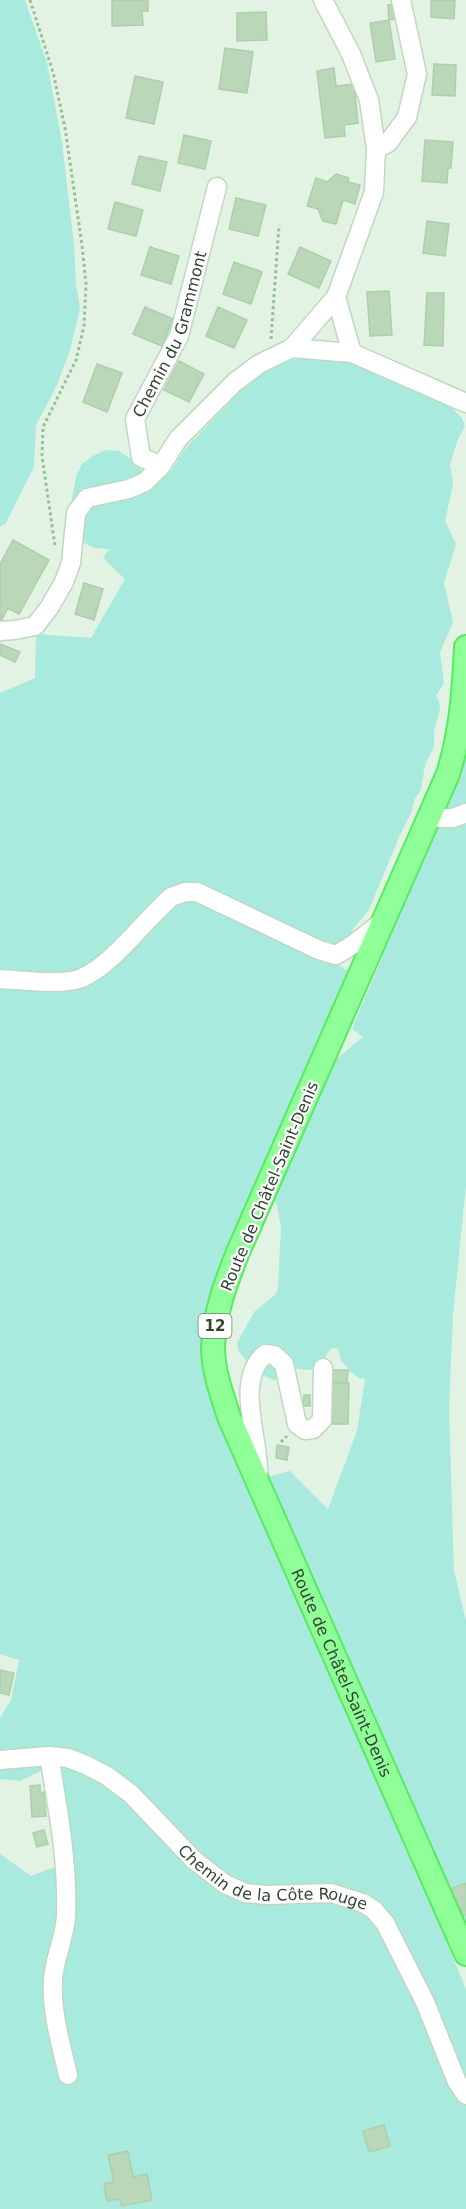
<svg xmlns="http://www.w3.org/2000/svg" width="466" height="2209" font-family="'DejaVu Sans',sans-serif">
  <rect width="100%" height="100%" fill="#e2f2e3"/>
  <path fill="#a8eadd" d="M0,0H25L47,63L62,142L74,245L76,284L80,308L70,350L57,385L36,425L34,467L6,523L0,527Z
    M317,358L351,363L380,373L452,408L462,418L465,426L458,439L450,464L453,484L445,521L456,544L444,583L453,622L440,652L444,683L436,696L439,701L440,710L434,731V747L425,765L421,790L415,798L411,813L400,835L369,910L353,929L346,947L329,958L350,973L219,1275L200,1333L217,1415L393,1813L466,1989V2209H0V1854L31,1876L68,1862L45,1769L20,1781L0,1779V1718L11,1700L19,1660L0,1654V693L35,678L36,634L91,638L125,579L103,558L109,549L95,548L82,542L70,511L76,477L82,464L93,456L105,450L119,451L136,463L145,474L142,490L169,474L185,449L252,379L278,365L296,359Z
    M466,752V1186L453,1315L449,1408L454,1571L466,1621V1935L415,1821L346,1651L266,1477L290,1471L328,1509L357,1431L365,1379L359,1378L348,1370L347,1366L341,1361L338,1348L330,1349L323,1361L310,1370L289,1368L281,1379L274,1380L254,1372L238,1350L237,1343L254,1312L276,1294L278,1288L281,1228L277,1205L270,1194L331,1067L335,1060L363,1037L352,1029L435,832L453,795Z"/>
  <path fill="#bbd7ba" stroke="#abd0aa" stroke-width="1.5" d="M112,0H148V11H142L143,25L112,26Z
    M431,0H455L454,19L431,17Z
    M396,4L398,19L389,20L388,5Z
    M266,12L267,40L237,41V13Z
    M389,20L395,59L376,62L370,23Z
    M225,48L253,52L247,93L219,89Z
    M434,64L456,65L455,96L432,95Z
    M334,68L336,86L354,84L358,123L344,125L345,136L325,138L317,71Z
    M135,76L163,82L154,124L126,118Z
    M184,135L211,141L205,169L178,163Z
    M425,140L453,142L451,168H448L447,183L422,181Z
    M139,156L167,162L160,191L132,184Z
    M336,174L349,178L348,182L360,185L355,204L343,200L336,224L323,221L318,209L307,206L316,178L327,182Z
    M236,198L266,205L258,236L229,229Z
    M115,202L143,210L136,236L108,229Z
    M427,221L449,224L445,256L423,253Z
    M150,247L179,256L171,284L141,275Z
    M300,247L331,261L319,288L288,274Z
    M234,262L262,272L251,304L223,294Z
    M389,291L392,335L370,336L367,292Z
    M427,293H444L443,346L424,345Z
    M145,307L173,319L162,346L133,334Z
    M218,307L247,320L234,348L206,336Z
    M179,361L204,374L189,402L164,390Z
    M97,364L122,373L107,412L83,402Z
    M13,540L49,560L19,614L8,608L0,623V564Z
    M84,583L103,589L94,620L75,614Z
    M0,644L20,652L15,662L0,655Z
    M332,1370H348L347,1383H332Z
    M332,1383H349L348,1424H326L327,1393H332Z
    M304,1395H310V1406H303Z
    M277,1445L289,1447L287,1460L276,1458Z
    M0,1670L14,1673L9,1695L0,1693Z
    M40,1785V1793L44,1792L46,1816L32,1817L30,1786Z
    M44,1830L48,1844L37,1847L33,1833Z
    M466,1883V1915L464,1916L451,1889Z
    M384,2125L390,2146L369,2152L363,2131Z
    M128,2151L133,2177L147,2174L152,2200L122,2206L120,2199L107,2201L104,2184L114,2182L108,2155Z"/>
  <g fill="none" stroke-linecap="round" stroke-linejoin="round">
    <defs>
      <g id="minor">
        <path d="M323,0L351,54L369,100L376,149L374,192L336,297L352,353"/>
        <path d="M376,149L388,143L407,117L417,74L401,0"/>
        <path d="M292,348L336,297"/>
        <path id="s1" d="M161,466L141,457L135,419L179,336L217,187"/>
        <path d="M0,631L15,630L35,626L49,608L64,582L71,563L76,513L87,498L129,489L145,482L161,466L178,439L235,382L259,364L292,348L352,353L466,403"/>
        <path d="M430,818H453L466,813"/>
        <path d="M0,979C21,980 63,986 82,978C114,963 144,921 171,897L185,892H197L319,950L336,955L351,946L383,921"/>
        <path d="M258,1478C261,1441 233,1382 265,1354L274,1355L284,1364L297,1424L305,1430L313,1429L322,1420L323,1368"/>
        <path d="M49,1756C58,1809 68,1862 66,1916C65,1938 54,1958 53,1980C51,2012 61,2044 68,2075"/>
        <path id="s2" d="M0,1760L49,1756L68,1758L86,1765L107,1776L131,1794L194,1860L225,1884L245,1893L267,1895L331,1893L363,1903L374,1910L385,1923L425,2002L457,2082L466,2095"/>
      </g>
      <g id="major">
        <path id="s3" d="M466,647C464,691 461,732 448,774L238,1252C226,1282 214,1314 213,1348C213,1371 222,1395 229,1417L466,1954"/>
      </g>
    </defs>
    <use href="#minor" stroke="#bfd9bf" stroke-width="21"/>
    <use href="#major" stroke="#59ea62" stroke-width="26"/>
    <path stroke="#95c195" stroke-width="3" stroke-dasharray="3 3" stroke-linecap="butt" d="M30,0L53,72L65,128L82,245L86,284L84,326L76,360L43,427L42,456L55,546
      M271,339L279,225
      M281,1442L287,1436"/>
    <use href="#minor" stroke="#fff" stroke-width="18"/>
    <use href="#major" stroke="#8fff97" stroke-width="22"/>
  </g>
  <g text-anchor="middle" stroke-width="4.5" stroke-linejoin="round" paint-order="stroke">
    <rect fill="#fff" stroke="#707c70" stroke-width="1.5" x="198.5" y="1314" width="33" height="24" rx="4.5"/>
    <g font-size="15" font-weight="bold" fill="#343">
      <text x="215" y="1331">12</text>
    </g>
    <g font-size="16" fill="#343" stroke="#fff">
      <text dy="6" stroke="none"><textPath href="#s1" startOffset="153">Chemin du Grammont</textPath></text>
      <text transform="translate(269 1186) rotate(-67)" y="6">Route de Châtel-Saint-Denis</text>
      <text dy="6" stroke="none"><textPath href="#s3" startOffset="1101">Route de Châtel-Saint-Denis</textPath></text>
      <text dy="6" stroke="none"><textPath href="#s2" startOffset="316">Chemin de la Côte Rouge</textPath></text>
    </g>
  </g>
</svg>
